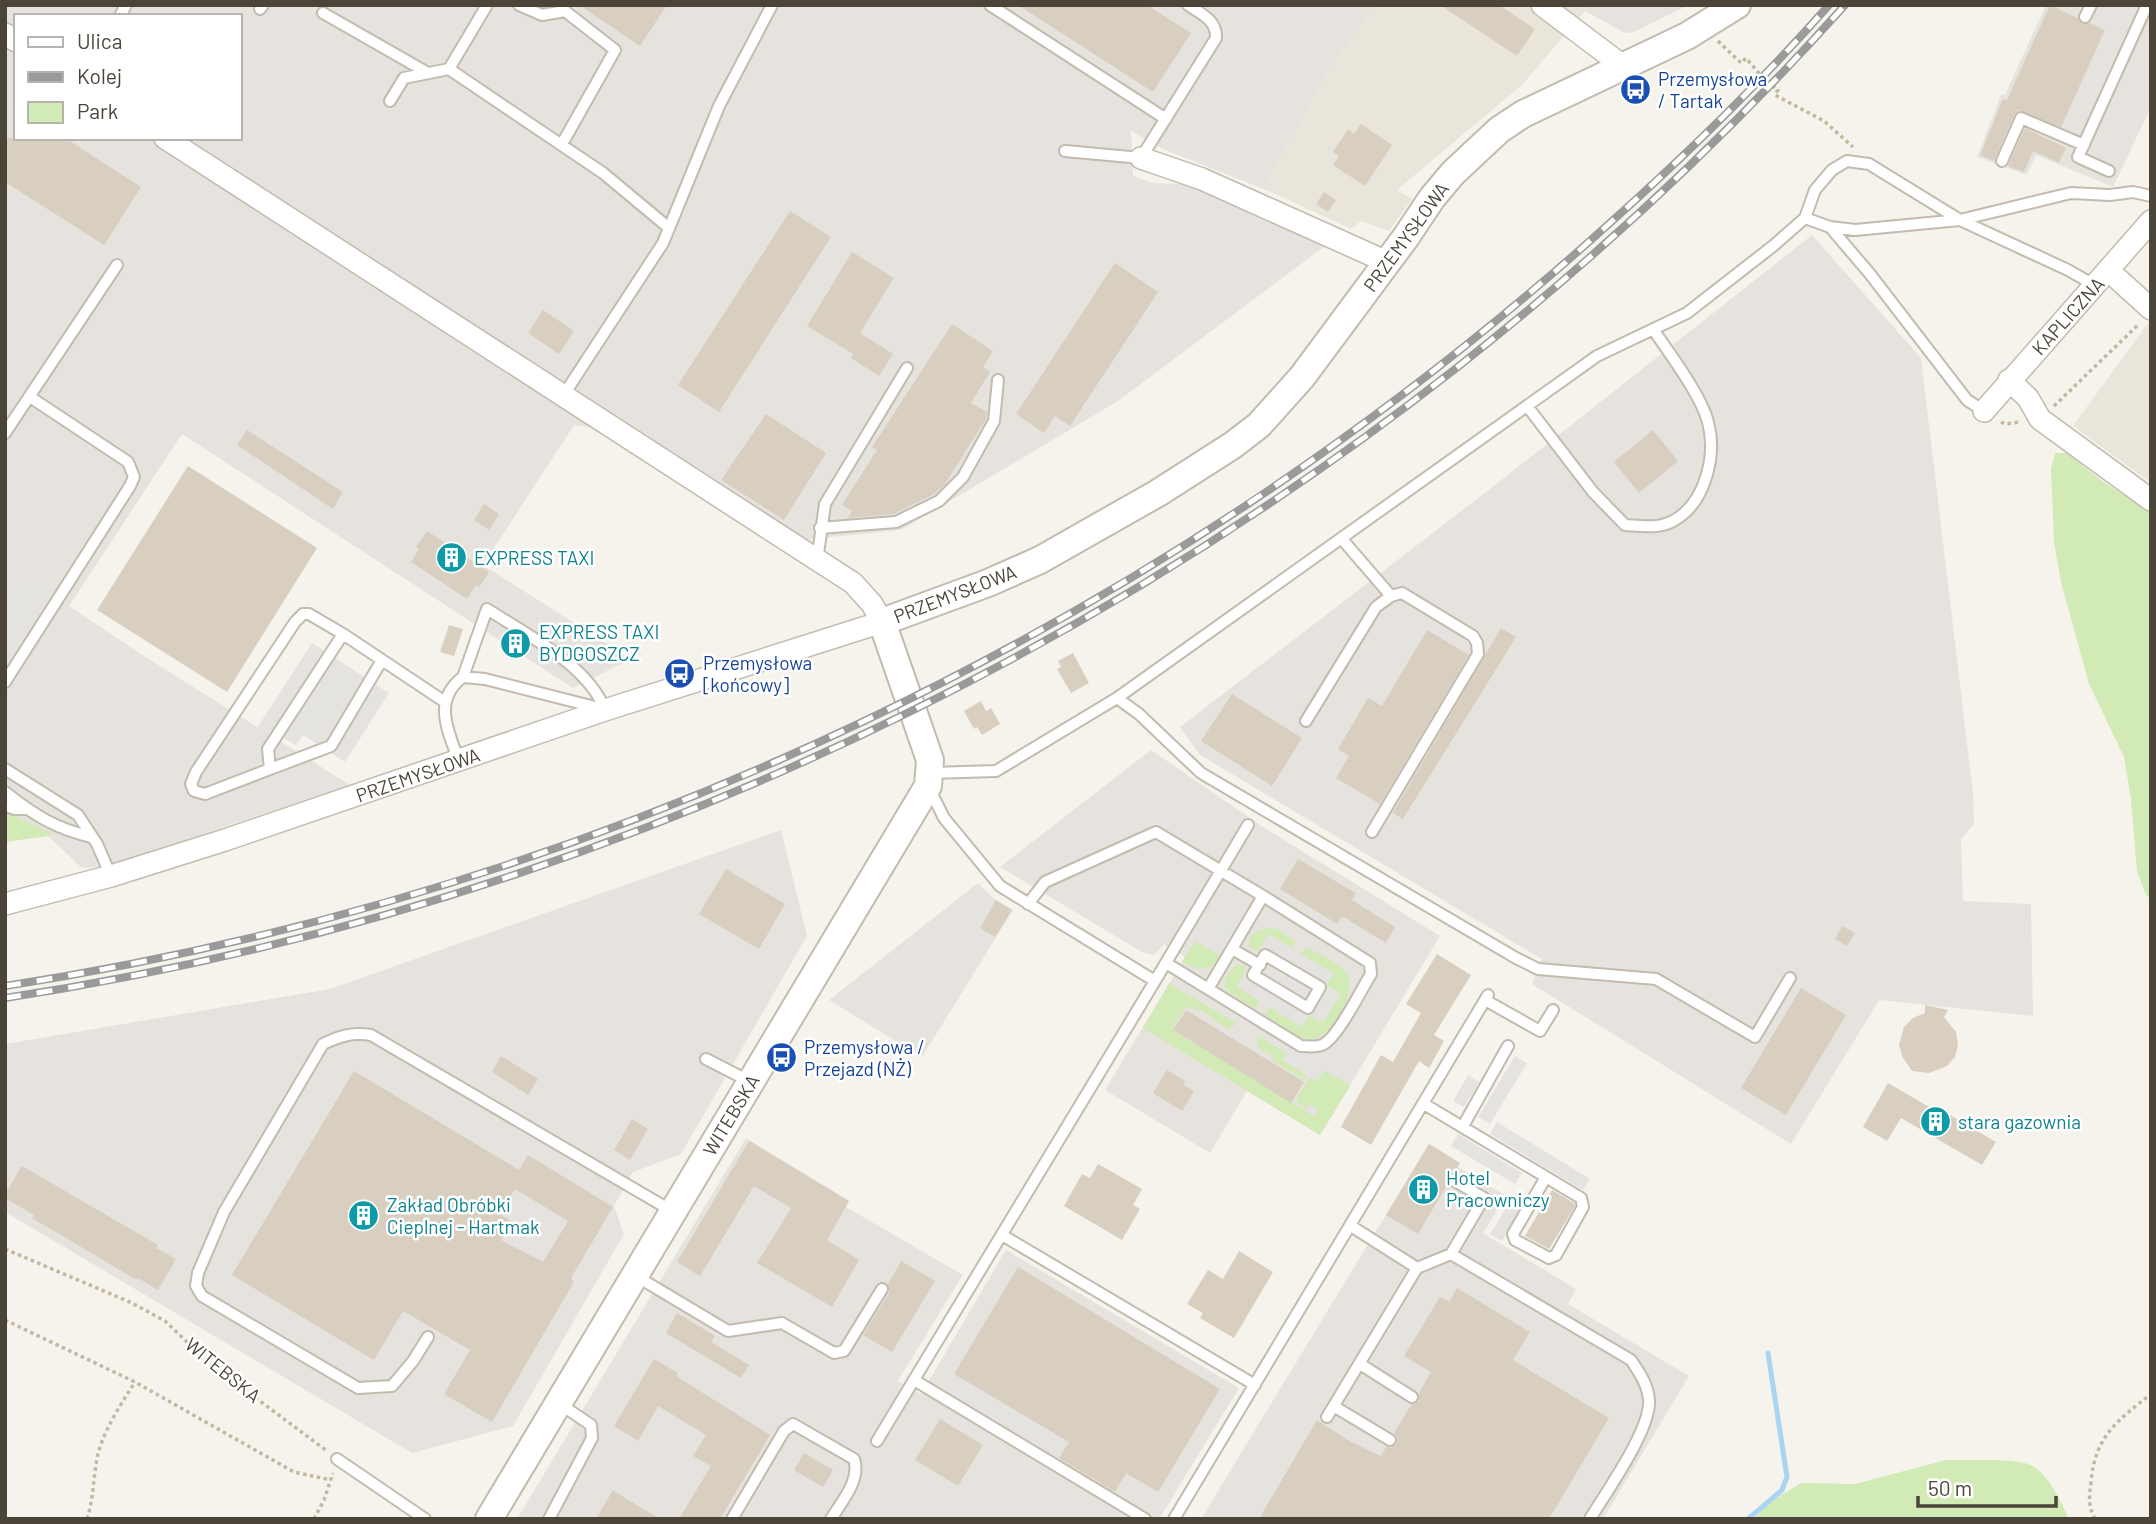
<svg xmlns="http://www.w3.org/2000/svg" width="2156" height="1524" font-family="Barlow,sans-serif">
  <rect width="100%" height="100%" fill="#f6f3ec"/>
  <path fill="#eae5da" d="M1375,5H1590L1523,84L1397,190L1412,199L1389,231L1361,221L1351,229L1271,192L1268,181L1330,69Z
    M2151,319V483L2073,426Z"/>
  <path fill="#e6e2dd" fill-rule="evenodd" d="M5,5H1375L1330,69L1268,181L1271,192L1163,149L1131,131L1133,176L1153,183L1186,184L1325,246L1118,401L901,530L802,540L639,434L574,425L483,565L631,659L573,688L182,434L69,606L144,656L350,785L106,866L82,868L48,836L5,841ZM16,16H240V138H16Z
    M1590,5H1689L1634,32L1625,33L1585,11Z
    M2046,5H2151V107L2113,187L2036,155L2027,174H2024L1977,157L2001,95H2005Z
    M1812,235L1921,358L1973,794L1974,824L1961,839L1963,901L2031,904L2033,1016L1879,1000L1791,1144L1532,984L1542,959L1200,755L1180,727L1490,489Z
    M1151,750L1263,827L1440,936L1320,1135L1247,1091L1210,1153L1105,1090L1185,957L1164,944L1154,955L1142,952L1000,867Z
    M781,830L807,936L681,1154L633,1172L614,1206L624,1234L513,1426L412,1453L5,1212V1044L330,989Z
    M978,883L994,899L1013,910L922,1057L829,1000Z
    M746,1138L849,1201L846,1207L963,1275L884,1403L898,1381L921,1394L1006,1250L1239,1388L1159,1519H517Z
    M1429,1144L1460,1163L1458,1167L1506,1196L1483,1233L1576,1289L1568,1304L1689,1376L1603,1519H1201Z"/>
  <path fill="#d2eab5" d="M2055,453H2067L2102,481L2151,513V899L2146,895L2137,871L2131,799L2124,757L2089,684L2061,582L2054,542L2051,469Z
    M5,812L52,833L48,836L5,842Z
    M1268,928L1276,929L1296,941L1292,948L1269,935L1258,951L1253,950L1249,945C1249,934 1258,930 1268,928Z
    M1195,941L1219,955C1213,974 1196,970 1182,962Z
    M1306,947C1318,954 1338,962 1347,973C1359,989 1331,1037 1313,1039C1298,1041 1278,1022 1265,1015L1269,1007L1302,1027L1309,1014L1340,993L1326,985L1333,973L1301,954Z
    M1237,964L1244,966L1246,969L1237,987L1259,1001L1255,1009L1225,989C1222,980 1230,969 1237,964Z
    M1169,984L1237,1023L1228,1030L1203,1011L1186,1007L1172,1030L1314,1116L1318,1109L1310,1104L1307,1109L1295,1101L1310,1077L1317,1081L1324,1070L1350,1086L1320,1135L1143,1028Z
    M1257,1035L1286,1053L1282,1060L1307,1075L1304,1080L1273,1061L1272,1055C1260,1050 1256,1049 1257,1035Z
    M1946,1460C1966,1460 2009,1458 2028,1464C2047,1470 2061,1502 2069,1519H1755L1764,1506L1801,1483L1855,1484Z"/>
  <path fill="#e5e3e0" d="M180,5H216L232,16H174Z
    M29,569L57,587L5,668V606Z
    M312,643L389,693L345,762L303,735L296,745L284,738L264,768L241,753Z
    M1230,897L1248,908L1220,955L1202,944Z
    M1268,934L1333,974L1326,985L1341,994L1323,1023L1309,1015L1302,1027L1237,987Z
    M1289,1049L1324,1070L1317,1081L1282,1060Z
    M1515,1056L1527,1063L1490,1124L1478,1117Z
    M1468,1075L1479,1082L1464,1107L1453,1101Z
    M1497,1122L1590,1179L1583,1190L1490,1134Z
    M1458,1134L1522,1173L1515,1184L1451,1146Z
    M1515,1193L1527,1200L1502,1241L1490,1234Z
    M1473,1240L1520,1268L1513,1280L1466,1252Z
    M1335,1304L1346,1310L1262,1451L1252,1445Z
    M954,1374L1045,1427L1031,1450L940,1397Z
    M1115,1501L1145,1519H1105Z"/>
  <g fill="none" stroke-linecap="round" stroke-linejoin="round">
    <path stroke="#a9d4f2" stroke-width="5" d="M1748,1519L1782,1490L1787,1477L1768,1353"/>
  </g>
  <path fill="#d8cfc1" fill-rule="evenodd" d="M579,5H667L640,46Z
    M1018,5H1147L1191,33L1153,92Z
    M1440,5H1499L1535,29L1517,56Z
    M2050,5L2077,18L2082,24L2090,23L2105,30L2061,127L2019,110L2014,115L1994,161L1980,155L2003,99L2007,100Z
    M1361,124L1392,145L1365,186L1333,165L1339,156L1333,152L1348,129L1354,134Z
    M2025,128L2066,148L2059,163L2033,151L2024,172L2008,166Z
    M5,138H65L141,187L104,245L5,182Z
    M1324,192L1336,200L1328,212L1316,204Z
    M790,211L831,237L719,412L678,385Z
    M852,252L894,278L860,333L893,354L879,376L851,358L853,354L807,326Z
    M1115,263L1158,292L1070,426L1055,416L1044,433L1016,414Z
    M543,310L574,331L559,354L528,333Z
    M952,324L993,351L983,367L990,372L971,403L987,412L986,419L945,484L934,494L894,514L848,518L852,511L842,505L877,450L872,447Z
    M766,414L826,453L784,520L721,480Z
    M247,430L343,492L333,509L237,445Z
    M1653,430L1678,461L1639,493L1614,462Z
    M188,466L317,548L227,692L97,610Z
    M484,504L499,514L489,530L474,520Z
    M427,531L489,572L479,587L476,585L467,599L411,562L419,549L416,547Z
    M449,625L463,629L454,656L440,652Z
    M1501,628L1516,637L1403,819L1393,813Z
    M1427,630L1469,655L1380,804L1336,778L1349,756L1338,749L1368,698L1382,706Z
    M1073,653L1089,683L1071,693L1057,669L1061,667L1058,661Z
    M1232,694L1302,738L1272,786L1201,741Z
    M981,701L986,711L991,708L1000,724L982,735L977,727L974,729L964,711Z
    M1298,859L1356,893L1352,900L1395,927L1386,943L1342,916L1337,924L1280,889Z
    M726,869L785,904L759,949L699,914Z
    M996,900L1012,910L995,937L980,928Z
    M1842,926L1855,933L1847,946L1835,939Z
    M1437,954L1471,975L1434,1035L1444,1041L1429,1068L1419,1061L1371,1145L1341,1127L1381,1055L1393,1062L1421,1013L1406,1004Z
    M1801,988L1846,1015L1786,1115L1741,1088Z
    M1925,1005L1948,1010L1944,1017L1956,1032L1958,1045L1955,1057L1947,1066L1929,1073L1912,1071L1903,1058L1899,1045L1904,1027L1913,1018L1925,1013Z
    M1186,1010L1304,1082L1291,1103L1173,1030Z
    M501,1056L538,1079L528,1095L492,1072Z
    M1167,1070L1185,1081L1184,1085L1194,1091L1182,1111L1153,1093Z
    M354,1071L519,1170L528,1155L613,1207L571,1278L574,1282L492,1422L444,1394L470,1350L403,1311L374,1360L232,1275ZM515,1189L568,1221L543,1262L501,1240L512,1222L500,1214Z
    M1888,1083L1943,1115L1938,1108L1996,1142L1982,1165L1901,1118L1887,1141L1863,1127Z
    M632,1119L648,1129L630,1160L614,1150Z
    M749,1141L849,1201L827,1240L859,1260L832,1307L757,1263L791,1208L754,1186L700,1276L677,1262Z
    M1429,1144L1460,1163L1454,1172L1447,1176V1185L1418,1234L1386,1215Z
    M1098,1164L1142,1189L1133,1205L1140,1209L1122,1240L1064,1206L1082,1174L1090,1178Z
    M22,1166L158,1245L156,1248L176,1259L158,1290L138,1278L137,1280L32,1218L34,1215L5,1198V1194Z
    M1552,1190L1574,1203L1575,1206L1549,1249L1525,1236Z
    M1239,1251L1273,1272L1234,1338L1200,1318L1203,1313L1187,1304L1208,1270L1223,1279Z
    M901,1261L935,1281L892,1352L863,1335L889,1293L888,1284Z
    M1018,1267L1220,1389L1158,1492L1126,1473L1115,1492L1059,1458L1069,1442L954,1374Z
    M1457,1288L1530,1332L1513,1360L1609,1418L1549,1519H1259L1317,1420L1351,1442L1381,1456L1386,1447L1391,1448L1396,1445L1398,1439L1394,1433L1411,1405L1419,1401V1393L1431,1372L1404,1356L1440,1297L1449,1302Z
    M677,1313L715,1336L711,1342L749,1365L741,1378L666,1333Z
    M654,1359L678,1373L676,1376L770,1435L720,1519H679L711,1466L693,1456L706,1435L658,1406L638,1441L614,1426Z
    M940,1419L983,1445L958,1486L915,1460Z
    M804,1453L833,1470L823,1487L794,1470Z
    M613,1490L622,1496L660,1519H596Z"/>
  <g fill="none" stroke-linecap="round" stroke-linejoin="round">
    <defs>
      <path id="service" d="M487,5L449,69L603,173L669,228
        M519,5L542,15L565,11L615,50L562,144
        M990,5L1166,119
        M260,9L263,5
        M323,13L428,73
        M120,16L126,5
        M2085,17L2091,5
        M390,101L404,78L449,69
        M1065,151L1141,158L1216,38C1217,20 1201,14 1188,5
        M2002,161L2021,118L2084,145
        M2109,171L2078,157L2147,5
        M1805,218L1830,227L1870,274L1967,400L1984,411
        M1830,227L1855,230L1960,220L2068,270L2096,286
        M563,396L663,243L719,106L772,5
        M1527,406L1593,492L1625,525C1641,526 1658,529 1673,521C1705,504 1717,456 1708,422C1701,395 1669,353 1653,329
        M5,433L117,265
        M820,528L896,522L939,501L963,477L994,421L998,380
        M1341,538L1391,596
        M817,561L825,504L907,368
        M382,660L331,746L270,769L268,749L343,634L445,702
        M463,677L485,679L599,708
        M5,682L130,486L134,477L128,462L30,397
        M1117,698L1139,714L1201,773L1516,958L1538,969L1656,979L1755,1037L1790,978
        M1306,721L1376,607L1391,596L1402,593L1473,636L1477,643L1478,654L1372,832
        M459,761C448,731 432,700 463,677L487,609C527,635 588,665 605,710
        M5,769L78,815L97,844L111,876
        M270,769L205,794L194,791L191,784L196,772L295,622L303,614H309L343,634
        M930,773L996,771L1117,698L1597,356L1687,313L1773,246L1805,218L1815,190L1832,170L1847,161L1869,164L1960,220L2071,193L2110,195L2133,192L2151,196
        M5,792C34,815 56,829 92,837
        M5,805L14,809H26
        M1028,904L1045,882L1156,832L1263,896
        M1232,949L1260,965
        M1265,955L1320,987L1308,1008L1253,975Z
        M1166,963L1301,1046C1309,1046 1317,1048 1324,1044C1339,1035 1361,990 1371,974L1370,963L1263,896L1208,989
        M1155,981L1248,825
        M1485,1000L1540,1031L1553,1010
        M706,1059L751,1082
        M1424,1104L1581,1198L1583,1207L1556,1255L1549,1258L1515,1240L1513,1234L1546,1177
        M1463,1126L1508,1046
        M1351,1226L1417,1268L1451,1254L1631,1360C1639,1372 1648,1385 1649,1400C1651,1430 1606,1492 1590,1519
        M1002,1235L1255,1385
        M1451,1254L1484,1198L1453,1180
        M636,1276L728,1331L782,1323L834,1353L844,1351L882,1289
        M428,1337L413,1361L392,1386L358,1388L202,1296L196,1286L198,1273L224,1212L323,1044C340,1036 352,1032 371,1035L672,1211
        M1360,1364L1412,1397
        M914,1380L1145,1519
        M1335,1407L1390,1440
        M1327,1417L1417,1268
        M877,1441L1155,981L1000,886L944,818L929,788
        M337,1459L425,1519
        M549,1519L592,1438L591,1425L560,1404
        M732,1519L784,1431L793,1424L854,1459C861,1480 842,1501 831,1519
        M1174,1519L1488,995"/>
      <path id="minor" d="M1542,5L1623,66
        M5,34L16,41
        M1141,158L1202,179L1387,262
        M2109,271L2151,309
        M2009,380L2028,398L2040,419L2151,500
        M1984,411L2151,221
        M5,904L111,876L225,840L605,710L882,622L872,604L853,583L165,138"/>
      <path id="tertiary" d="M489,1519L928,786L930,760L882,622L988,583L1040,560L1158,493L1233,445L1259,425L1302,377L1406,237L1432,198L1453,173L1499,130L1523,114L1687,36L1737,5"/>
    </defs>
    <use href="#service" stroke="#c2bbae" stroke-width="14"/>
    <use href="#minor" stroke="#c2bbae" stroke-width="24"/>
    <use href="#tertiary" stroke="#c2bbae" stroke-width="30"/>
    <path stroke="#c4b79f" stroke-width="3.5" stroke-dasharray="3.5 3.5" stroke-linecap="butt" d="M1718,41L1741,63L1746,58L1762,77L1778,90L1775,95L1824,121L1853,147
      M2054,406L2139,324
      M2001,422L2005,424L2020,422
      M5,1249L132,1303L165,1321L209,1363L327,1451
      M5,1320L135,1382L294,1472L331,1480
      M87,1519C94,1498 93,1476 98,1454C105,1428 121,1404 135,1382
      M314,1519L324,1500L333,1473
      M2095,1519C2088,1506 2089,1497 2091,1482C2095,1436 2117,1421 2151,1394"/>
    <use href="#service" stroke="#fff" stroke-width="10"/>
    <use href="#minor" stroke="#fff" stroke-width="21"/>
    <use href="#tertiary" stroke="#fff" stroke-width="26"/>
    <defs>
      <path id="rail" d="M5,986C601,894 1163,627 1611,222C1687,154 1761,82 1829,5
        M5,998C708,891 1370,534 1845,5"/>
    </defs>
    <use href="#rail" stroke="#9a9a9a" stroke-width="8"/>
    <use href="#rail" stroke="#fff" stroke-width="5" stroke-dasharray="16" stroke-linecap="butt"/>
  </g>
  <defs>
    <symbol id="bus-disc" viewBox="-11 -11 22 22"><circle r="9.5" fill="#1a4fb4" stroke="#fff"/><path d="M-5-6H5V4H4V6H2V4H-2V6H-4V4H-5ZM-3.5-4V0h7V-4ZM-3.5 1.2v1.5H-2V1.2ZM2 1.2v1.5H3.5V1.2Z" fill="#fff"/></symbol>
    <symbol id="building-disc" viewBox="-11 -11 22 22"><circle r="9.5" fill="#0f9aa8" stroke="#fff"/><path d="M-4-6H4V6H1V3H-1V6H-4ZM-2.5-4.3h1.7v1.8h-1.7ZM.8-4.3h1.7v1.8H.8ZM-2.5-1h1.7V.8h-1.7ZM.8-1h1.7V.8H.8Z" fill="#fff"/></symbol>
  </defs>
  <g fill-rule="evenodd">
    <use href="#bus-disc" x="1618" y="72" width="35" height="35"/>
    <use href="#building-disc" x="434" y="540" width="35" height="35"/>
    <use href="#building-disc" x="498" y="626" width="35" height="35"/>
    <use href="#bus-disc" x="662" y="656" width="35" height="35"/>
    <use href="#bus-disc" x="764" y="1040" width="35" height="35"/>
    <use href="#building-disc" x="1918" y="1104" width="35" height="35"/>
    <use href="#building-disc" x="1406" y="1172" width="35" height="35"/>
    <use href="#building-disc" x="346" y="1198" width="35" height="35"/>
  </g>
  <g text-anchor="middle" stroke-width="5" stroke-linejoin="round" paint-order="stroke">
    <g font-size="19" fill="#164399" stroke="#fff" text-anchor="start">
      <text x="1658" y="86">Przemysłowa<tspan x="1658" dy="22">/ Tartak</tspan></text>
      <text x="703" y="670">Przemysłowa<tspan x="703" dy="22">[końcowy]</tspan></text>
      <text x="804" y="1054">Przemysłowa /<tspan x="804" dy="22">Przejazd (NŻ)</tspan></text>
    </g>
    <g font-size="19" fill="#4b4439" stroke="#fff">
      <text transform="translate(1406 237) rotate(-54)" y="7">PRZEMYSŁOWA</text>
      <text transform="translate(2068 316) rotate(-48)" y="7">KAPLICZNA</text>
      <text transform="translate(955 594) rotate(-21)" y="7">PRZEMYSŁOWA</text>
      <text transform="translate(418 775) rotate(-19)" y="7">PRZEMYSŁOWA</text>
      <text transform="translate(731 1115) rotate(-59)" y="7">WITEBSKA</text>
      <text transform="translate(223 1370) rotate(39)" y="7">WITEBSKA</text>
    </g>
    <g font-size="19" fill="#0d838f" stroke="#fff" text-anchor="start">
      <text x="474" y="565">EXPRESS TAXI</text>
      <text x="539" y="639">EXPRESS TAXI<tspan x="539" dy="22">BYDGOSZCZ</tspan></text>
      <text x="1958" y="1129">stara gazownia</text>
      <text x="1446" y="1185">Hotel<tspan x="1446" dy="22">Pracowniczy</tspan></text>
      <text x="387" y="1212">Zakład Obróbki<tspan x="387" dy="22">Cieplnej - Hartmak</tspan></text>
    </g>
  </g>
  <rect width="2156" height="1524" fill="none" stroke="#4b4439" stroke-width="14"/>
  <rect x="14" y="14" width="228" height="126" fill="#ffffff" stroke="#b7b4b0" stroke-width="2"/>
  <rect x="28" y="37" width="35" height="10" fill="#ffffff" stroke="#b7b4b0" stroke-width="2"/>
  <text x="77" y="49" font-size="21" fill="#4b4439">Ulica</text>
  <rect x="28" y="72" width="35" height="10" fill="#9a9a9a" stroke="#b7b4b0" stroke-width="2"/>
  <text x="77" y="84" font-size="21" fill="#4b4439">Kolej</text>
  <rect x="28" y="102" width="35" height="21" fill="#d2eab5" stroke="#b7b4b0" stroke-width="2"/>
  <text x="77" y="119" font-size="21" fill="#4b4439">Park</text>
  <path d="M1918 1496v10h138v-10" fill="none" stroke="#4b4439" stroke-width="3.5"/>
  <text x="1928" y="1496" font-size="21" fill="#4b4439" stroke="#ffffff" stroke-width="5" paint-order="stroke">50 m</text>
</svg>
